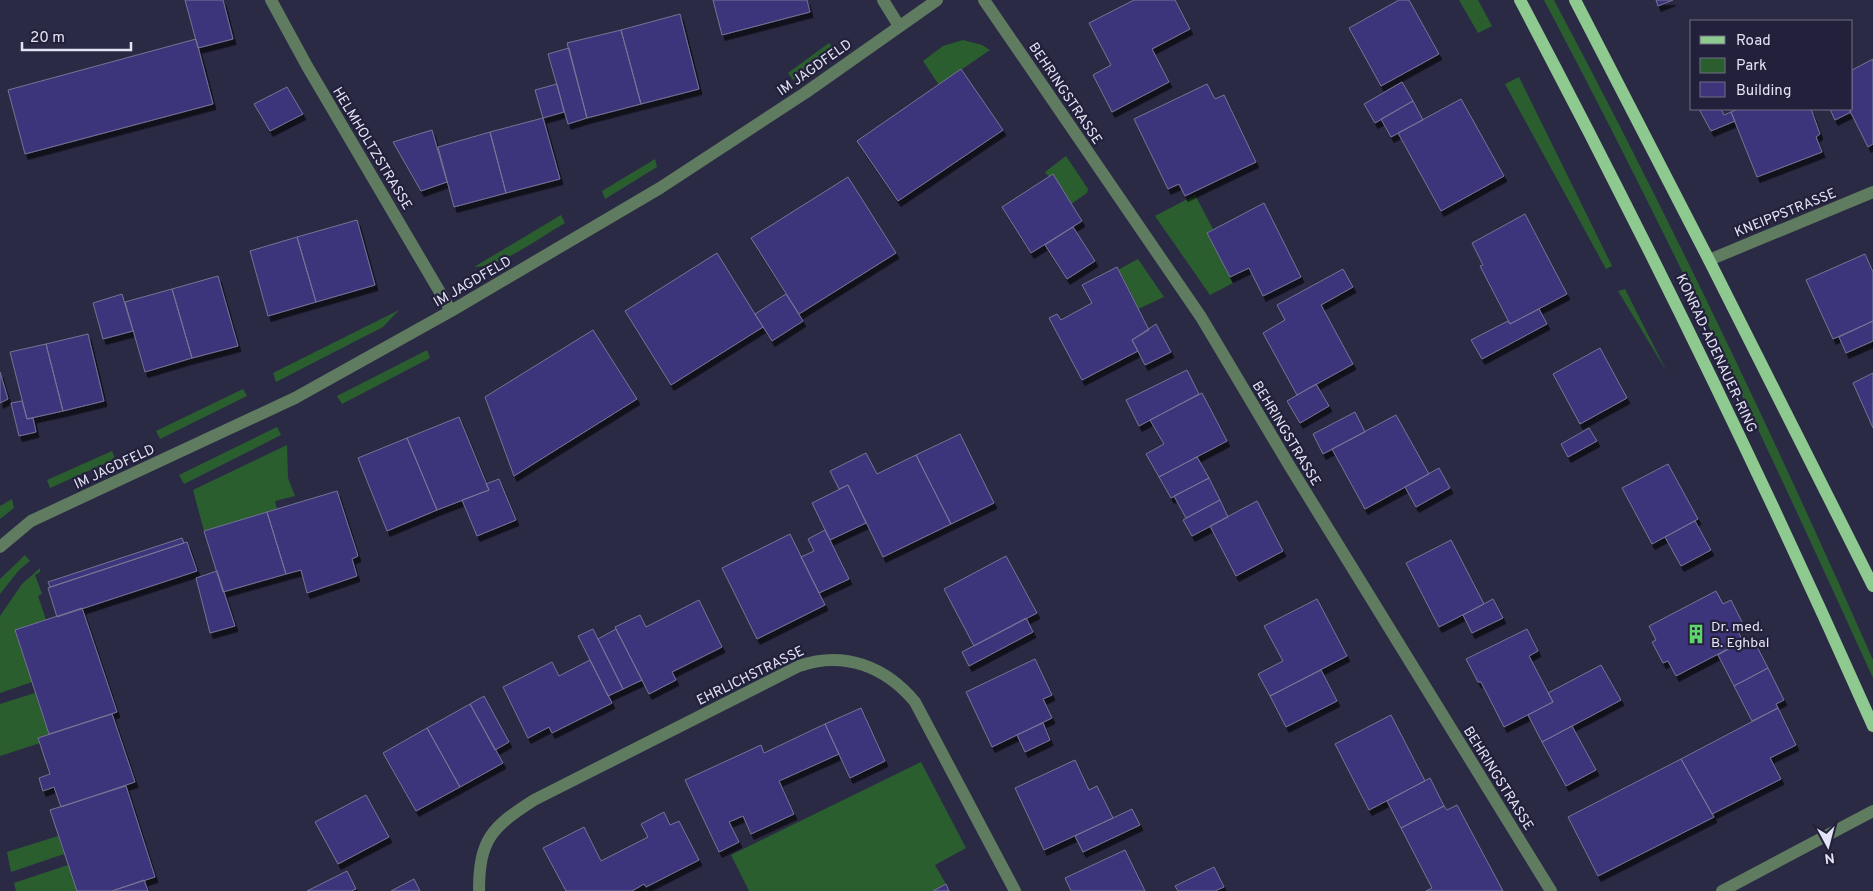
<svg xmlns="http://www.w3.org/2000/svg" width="1873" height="891" font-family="Overpass,sans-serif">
  <defs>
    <filter id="shadow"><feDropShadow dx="3" dy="5.5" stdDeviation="0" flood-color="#0009"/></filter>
  </defs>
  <rect width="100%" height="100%" fill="#2b2a45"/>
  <path fill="#2a5e2f" d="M1459,0H1478L1492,26L1478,33Z
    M1544,0H1554C1669,216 1774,436 1873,660V678C1769,449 1662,222 1544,0Z
    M963,40L982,45L990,50L939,85L923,61L943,46Z
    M829,43L834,50L793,80L788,73Z
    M1519,77L1612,266L1606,269L1505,84Z
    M1066,156L1088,189L1087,193L1071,204L1053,175L1049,177L1045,172Z
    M655,159L657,167L605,199L602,191Z
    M1195,195L1213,229L1207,233L1233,283L1210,295L1155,216Z
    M561,215L565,223C540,237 502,267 474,267Z
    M1138,259L1164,297L1138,309L1118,270Z
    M1625,289L1667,372L1618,291Z
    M399,310L383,327L276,382L273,373Z
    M427,350L430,358L342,404L337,396Z
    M243,389L247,396L160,439L156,431Z
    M277,427L281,435L184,484L179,475Z
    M287,445L288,478L295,496L275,501L277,509L204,531L193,490Z
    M112,451L115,459L50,488L47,480Z
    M12,499L14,508L0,519V506Z
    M25,555L30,561L19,570L0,594V579Z
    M40,568V572L35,575L42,594L38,596L46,620L15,631L32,682L0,693V616L22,584Z
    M35,693L49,734L38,738L40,743L0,756V704Z
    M921,762L966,848L935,865L946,884L933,891H749L731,855Z
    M58,836L64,854L11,872L7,852Z
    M68,865L77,891H16L14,883Z"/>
  <path fill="#3e347c" stroke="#757494" filter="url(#shadow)" d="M185,0H223L233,39L198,48Z
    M713,0H807L810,12L722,35Z
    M1134,0H1175L1190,29L1152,49L1169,82L1112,112L1093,75L1111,65L1089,23Z
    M1399,0H1409L1439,54L1381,86L1349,28Z
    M1656,0H1673L1658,6Z
    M680,14L699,89L641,104L621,30Z
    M621,30L641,104L587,118L567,43Z
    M196,39L213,104L25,154L8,90Z
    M569,48L587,118L568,124L548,54Z
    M1873,59V144L1868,147L1849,109H1852V70Z
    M961,69L1003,130L898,201L857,141Z
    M1402,82L1413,101L1375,123L1364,104Z
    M557,84L564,112L543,118L535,90Z
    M1207,84L1215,99L1224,95L1256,162L1185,196L1179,184L1168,189L1134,119Z
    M287,87L303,114L270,131L254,104Z
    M1461,99L1504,176L1441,211L1398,133Z
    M1413,101L1423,120L1391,137L1381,119Z
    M1699,109H1721L1724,115L1731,112L1735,121L1711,131Z
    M1738,109H1811L1820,134L1816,137L1822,152L1757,177L1731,112Z
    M1830,109H1849L1851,112L1835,120Z
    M543,118L560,179L506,193L490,132Z
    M432,130L447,182L421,191L393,142Z
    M490,132L506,193L454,207L438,147Z
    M1053,174L1082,221L1031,253L1002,207Z
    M848,177L896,253L799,314L751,238Z
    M1264,203L1301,277L1263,296L1249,268L1230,277L1207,233Z
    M1525,214L1567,294L1510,324L1480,266L1483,265L1472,243Z
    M357,220L375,285L316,302L297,237Z
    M1073,227L1095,261L1067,279L1045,245Z
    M297,237L316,302L268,316L250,251Z
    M717,253L763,327L671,385L625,311Z
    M1865,254L1873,272V321L1833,339L1806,280Z
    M1117,267L1149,330L1132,340L1138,351L1082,380L1049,318L1057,314L1061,320L1092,303L1082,285Z
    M1343,269L1353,287L1321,305L1353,364L1297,395L1263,333L1285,320L1277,305Z
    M218,276L238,346L192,358L172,289Z
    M172,289L192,358L145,372L125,302Z
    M122,294L133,331L103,339L93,303Z
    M786,294L803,321L772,341L755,314Z
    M1539,309L1547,324L1482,359L1471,340L1508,321L1510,324Z
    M1873,321V341L1846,353L1839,337Z
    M1156,324L1171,352L1145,365L1132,340Z
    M593,330L637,399L514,476L485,397Z
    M88,334L104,401L63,411L46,344Z
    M46,344L63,411L27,419L10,352Z
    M1600,348L1627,398L1580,424L1553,374Z
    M1187,370L1199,394L1139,426L1126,400Z
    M0,372L8,399L0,403Z
    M1873,373V428L1853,383Z
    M1316,384L1329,406L1300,423L1287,401Z
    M1202,393L1227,441L1159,477L1146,454L1164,444L1150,420Z
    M22,401L27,419L33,418L36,432L19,436L11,403Z
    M1355,412L1365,432L1323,454L1313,434Z
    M1396,415L1429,474L1365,509L1332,449Z
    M459,417L489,490L437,510L407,438Z
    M1589,428L1597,441L1568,457L1561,444Z
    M960,434L994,503L951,524L916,455Z
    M407,438L437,510L387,531L358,458Z
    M866,453L877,474L916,455L951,524L883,557L848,485L839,489L830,471Z
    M1197,457L1209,478L1171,498L1159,477Z
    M1668,464L1698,519L1652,544L1622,488Z
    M1439,468L1450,488L1416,507L1405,487Z
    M1209,478L1220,500L1186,518L1174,496Z
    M499,479L516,520L477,536L462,500L489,490L486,484Z
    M848,485L866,523L830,540L812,503Z
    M337,491L358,556L352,559L357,576L307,593L301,570L286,574L267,512Z
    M1220,500L1228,517L1192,536L1183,520Z
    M1257,501L1283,551L1236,576L1210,526Z
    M267,512L286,574L223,592L204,531Z
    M1695,521L1711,550L1681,566L1665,537Z
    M825,530L849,579L819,593L801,557L814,551L808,539Z
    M790,534L825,605L757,639L722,568Z
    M182,538L184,543L50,587L48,582Z
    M1451,540L1484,604L1439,627L1406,563Z
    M187,542L197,571L57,617L48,588Z
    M1006,556L1037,613L974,646L944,589Z
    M217,571L235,626L210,633L196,578Z
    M1716,591L1723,604L1731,600L1743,624L1736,628L1743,641L1676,676L1668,661L1663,663L1652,642L1656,640L1649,626Z
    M1317,599L1347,656L1270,696L1258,674L1283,661L1264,626Z
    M1493,599L1503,618L1472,633L1463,615Z
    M699,600L722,647L672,672L676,680L649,694L615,627L640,615L646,627Z
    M82,608L117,712L49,734L15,630Z
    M1026,618L1033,632L969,666L962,652Z
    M593,629L623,689L608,696L578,636Z
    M616,629L642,680L623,689L598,639Z
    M1527,629L1538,651L1529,656L1553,702L1504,727L1481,682H1478L1466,659Z
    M1743,641L1745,645L1754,641L1768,668L1734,686L1718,655Z
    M1035,659L1052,695L1043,699L1052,718L992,747L966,692Z
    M590,660L612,703L552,733L549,727L528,738L503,687L552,662L559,676Z
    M1601,665L1621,700L1542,742L1528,715L1553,702L1548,693Z
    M1768,668L1784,700L1776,704L1778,708L1752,721L1734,686Z
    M1321,670L1337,701L1286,727L1270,696Z
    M484,696L509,742L495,750L470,704Z
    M470,704L503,763L460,787L427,728Z
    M861,708L885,761L850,778L825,724Z
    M1778,708L1796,745L1770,758L1781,779L1712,814L1681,759Z
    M112,714L135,782L61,807L54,787L43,791L41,785L39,778L50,774L38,738Z
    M1391,715L1425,781L1369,810L1335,744Z
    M1043,723L1050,740L1025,752L1017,735Z
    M825,724L839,754L779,781L794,814L751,834L743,816L729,822L739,842L719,852L685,780L761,745L764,753Z
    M1572,726L1596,770L1566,786L1542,742Z
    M427,728L460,787L416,811L383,753Z
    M1681,759L1714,817L1598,876L1568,817Z
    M1075,760L1089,790L1097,786L1113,818L1044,850L1015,788Z
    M1430,778L1444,806L1401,828L1387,801Z
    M126,786L155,877L112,891H77L50,810Z
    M366,795L389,837L338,864L315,822Z
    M1457,805L1503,891H1426L1432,888L1401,828L1444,806L1447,810Z
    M1132,809L1140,825L1083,852L1075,836Z
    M664,812L670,825L679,821L699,860L646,887L644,884L632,891H566L543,848L584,827L601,861L648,837L641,824Z
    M1125,850L1145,891H1071L1065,878Z
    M1214,867L1224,887L1215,891H1178L1175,886Z
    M347,871L356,889L351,891H307Z
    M414,879L420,891H391Z
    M144,880L148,891H112Z
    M946,884L949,891H933Z"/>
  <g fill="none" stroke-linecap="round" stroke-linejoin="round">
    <path stroke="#5f7b60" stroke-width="12" d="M271,0L307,66L451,311
      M883,0L899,26
      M984,0L1201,317L1289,465L1551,891
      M1709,260L1873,192
      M0,547L31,521L295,398L451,311L660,188L805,93L937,0
      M479,891C479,839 492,827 534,800L799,666C844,650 886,667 915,702L1015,891
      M1722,891L1873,811"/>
    <path stroke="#8ec990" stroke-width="12" d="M1520,0C1646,238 1764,480 1873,726
      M1575,0L1709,260L1873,586"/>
  </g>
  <defs>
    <symbol id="building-bare" viewBox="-9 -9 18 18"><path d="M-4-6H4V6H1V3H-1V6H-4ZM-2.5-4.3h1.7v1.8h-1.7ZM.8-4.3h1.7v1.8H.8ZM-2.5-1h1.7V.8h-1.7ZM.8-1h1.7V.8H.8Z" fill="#60d56b" stroke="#22203a" stroke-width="2.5" paint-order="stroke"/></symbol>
  </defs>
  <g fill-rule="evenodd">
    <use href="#building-bare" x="1682" y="620" width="28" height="28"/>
  </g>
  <g text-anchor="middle" stroke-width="4.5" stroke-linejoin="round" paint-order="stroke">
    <g font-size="14" fill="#e3e3f6" stroke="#22203a">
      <text transform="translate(814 67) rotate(-35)" y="5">IM JAGDFELD</text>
      <text transform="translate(1066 93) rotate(56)" y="5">BEHRINGSTRASSE</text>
      <text transform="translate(373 148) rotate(59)" y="5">HELMHOLTZSTRASSE</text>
      <text transform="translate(1785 212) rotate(-22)" y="5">KNEIPPSTRASSE</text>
      <text transform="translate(472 281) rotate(-30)" y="5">IM JAGDFELD</text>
      <text transform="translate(1717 353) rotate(65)" y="5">KONRAD-ADENAUER-RING</text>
      <text transform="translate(1287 433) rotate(59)" y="5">BEHRINGSTRASSE</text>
      <text transform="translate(114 466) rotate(-25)" y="5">IM JAGDFELD</text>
      <text transform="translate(750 675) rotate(-26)" y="5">EHRLICHSTRASSE</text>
      <text transform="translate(1499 778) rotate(58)" y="5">BEHRINGSTRASSE</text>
    </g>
    <g font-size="14" fill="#e3e3f6" stroke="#22203a" text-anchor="start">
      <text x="1711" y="631">Dr. med.<tspan x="1711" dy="16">B. Eghbal</tspan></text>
    </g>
  </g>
  <rect x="1690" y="20" width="162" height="90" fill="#22203a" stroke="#6f6e85"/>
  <rect x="1700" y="36" width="25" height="8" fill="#8ec990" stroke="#6f6e85"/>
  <text x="1736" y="45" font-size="15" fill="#e3e3f6">Road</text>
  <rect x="1700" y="58" width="25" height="15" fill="#2a5e2f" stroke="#6f6e85"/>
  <text x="1736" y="70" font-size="15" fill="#e3e3f6">Park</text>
  <rect x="1700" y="82" width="25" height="15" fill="#3e347c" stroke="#6f6e85"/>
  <text x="1736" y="95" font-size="15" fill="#e3e3f6">Building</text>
  <g transform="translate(1828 846) rotate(173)" stroke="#22203a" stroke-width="4" paint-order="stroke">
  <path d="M0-4L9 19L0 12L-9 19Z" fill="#e3e3f6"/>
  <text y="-8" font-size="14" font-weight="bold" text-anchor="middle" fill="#e3e3f6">N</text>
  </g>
  <path d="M22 42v8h109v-8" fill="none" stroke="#e3e3f6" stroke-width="2.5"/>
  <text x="30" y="42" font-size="15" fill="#e3e3f6" stroke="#22203a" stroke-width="4" paint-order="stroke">20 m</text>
</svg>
